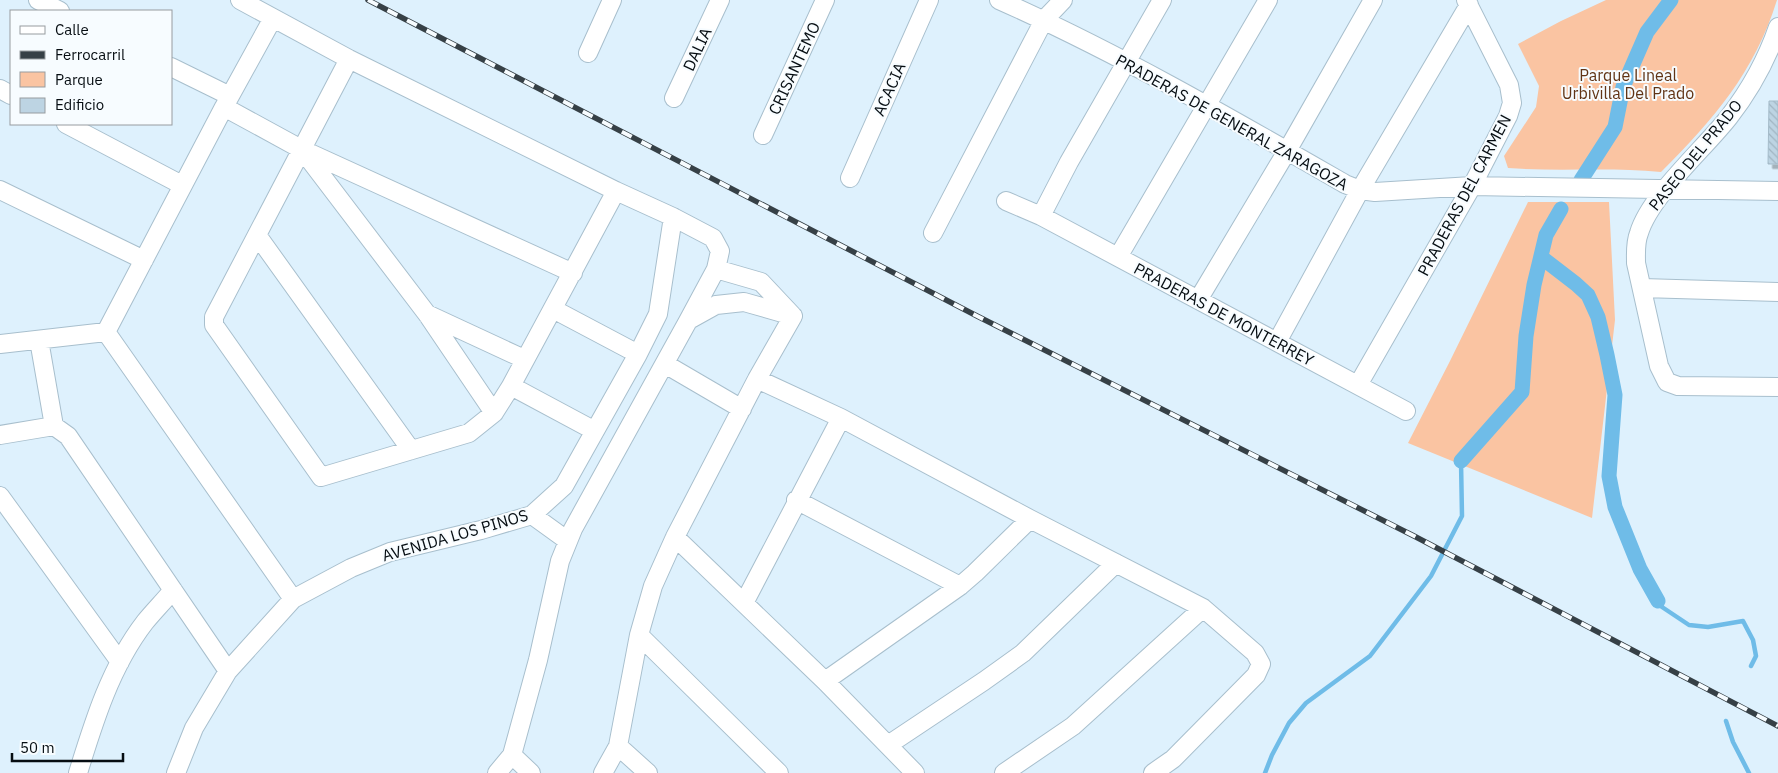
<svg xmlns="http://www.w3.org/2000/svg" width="1778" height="773" font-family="'IBM Plex Sans',sans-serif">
  <defs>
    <pattern id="building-back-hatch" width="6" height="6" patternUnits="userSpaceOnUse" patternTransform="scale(1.25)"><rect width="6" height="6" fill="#bdd4e3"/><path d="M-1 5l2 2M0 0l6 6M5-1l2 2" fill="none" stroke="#a1b5c2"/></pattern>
    <filter id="shadow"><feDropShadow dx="4.5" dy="4.5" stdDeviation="0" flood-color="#0004"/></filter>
  </defs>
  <rect width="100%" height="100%" fill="#def1fd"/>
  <path fill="#fac4a2" d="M1606,0H1777C1754,73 1714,119 1661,172C1610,167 1559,172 1508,168L1504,156L1536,107L1539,86L1518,44L1561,21Z
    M1528,202H1609L1615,320L1592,518L1408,443L1450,361Z"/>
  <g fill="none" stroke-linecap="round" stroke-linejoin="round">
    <path stroke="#6fbce8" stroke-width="4.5" d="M1658,601L1662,607L1689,625L1708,627L1743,621L1753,640L1756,656L1751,666
      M1726,721L1733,742L1749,773
      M1265,773L1272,755L1289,723L1306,703L1370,656L1431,576L1462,516L1461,461"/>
    <path stroke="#6fbce8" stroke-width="15" d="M1581,180L1615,127L1623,87L1647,32L1671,0
      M1541,257L1576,284L1588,295L1598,317L1607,355L1615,395L1609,476L1615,507L1640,569L1658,601
      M1461,461L1522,392L1526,336L1534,285L1546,235L1561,209"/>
  </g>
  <path fill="url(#building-back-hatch)" stroke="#a4bbc9" filter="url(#shadow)" d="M1769,101H1778V164H1768Z"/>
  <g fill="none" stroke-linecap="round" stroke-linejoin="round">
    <defs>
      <path id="minor" d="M38,0L60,11
        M240,0L349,59L616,191L673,217L713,238L720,251L716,269L688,321L573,529L560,561L538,660L512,755L497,773
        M999,0C1118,53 1232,119 1345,184L1360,190L1375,192L1472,186L1778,191
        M1778,27C1767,59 1750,90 1729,117C1704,149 1650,196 1639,233C1635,243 1636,253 1636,263L1659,366L1667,382L1678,386L1778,387
        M588,53L612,0
        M349,59L214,317V325L321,477L469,433L494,413L511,386L616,191
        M171,67L230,96
        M0,89L11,95
        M674,98L720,0
        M224,107L273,18
        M66,124L182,185
        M763,135L825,0
        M303,151L427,314L494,413
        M850,178L929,0
        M0,190L144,260
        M1006,201L1041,216L1406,411
        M1041,216L1069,162L1162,0
        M933,233L1044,20L1063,0
        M257,235L411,450
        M1118,257L1268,0
        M716,269L761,282L792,315
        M1642,288L1778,292
        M1198,300L1287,151L1373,0
        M553,309L638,354
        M427,314L524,359
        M689,320L716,305L744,302L793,316
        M106,332L224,107L301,149L573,273
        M106,332L293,599
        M39,340L54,426L68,436L228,671
        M1277,342L1360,190L1469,5
        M0,344L106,332
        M665,364L742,409
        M757,379L841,418L1030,519L1203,608L1255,653L1261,664L1256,675L1173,759L1153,773
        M1358,385L1472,186L1508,116L1512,103L1509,85L1466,0
        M511,386L595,431
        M0,435L54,426
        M0,496L120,662
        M796,500L960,586
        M532,515L568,541
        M675,537L825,681L915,773
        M744,603L841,418
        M639,635L779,773
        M825,681L960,586L975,573L1030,519
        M888,745L984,681L1023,653L1116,563
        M618,746L648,773
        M512,755L531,773
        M78,773C94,721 111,666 145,622C154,611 164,601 173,590
        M176,773L194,728L228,671L293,599L351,568L390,552L481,530L532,515L564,486L638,354L658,314L673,217
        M603,773L618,746L639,635L653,586L675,537L757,379L793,316
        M1004,773L1073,726L1203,608"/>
    </defs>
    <use href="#minor" stroke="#a8bfcd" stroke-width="20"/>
    <use href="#minor" stroke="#fff" stroke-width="18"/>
    <defs>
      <path id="rail" d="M368,0L977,316L1414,536L1778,726"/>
    </defs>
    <use href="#rail" stroke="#364046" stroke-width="5.5"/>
    <use href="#rail" stroke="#f7fcff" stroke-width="4" stroke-dasharray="11" stroke-linecap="butt"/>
  </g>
  <g text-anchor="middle" stroke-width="4" stroke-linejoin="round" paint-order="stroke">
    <g font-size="16" fill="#060d12" stroke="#f7fcff">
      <text transform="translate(697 49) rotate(-65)" y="6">DALIA</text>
      <text transform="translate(794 68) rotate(-65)" y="6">CRISANTEMO</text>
      <text transform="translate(889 89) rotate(-66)" y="6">ACACIA</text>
      <text transform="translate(1232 122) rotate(29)" y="6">PRADERAS DE GENERAL ZARAGOZA</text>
      <text transform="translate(1695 155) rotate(-51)" y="6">PASEO DEL PRADO</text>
      <text transform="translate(1464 195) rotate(-62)" y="6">PRADERAS DEL CARMEN</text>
      <text transform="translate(1224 314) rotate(28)" y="6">PRADERAS DE MONTERREY</text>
      <text transform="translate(455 535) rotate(-16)" y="6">AVENIDA LOS PINOS</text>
    </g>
    <g font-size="16" fill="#613415" stroke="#f7fcff">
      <text x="1628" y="81">Parque Lineal<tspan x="1628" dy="18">Urbivilla Del Prado</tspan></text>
    </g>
  </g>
  <rect x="10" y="10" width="162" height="115" fill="#f7fcff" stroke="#979ca0"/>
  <rect x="20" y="26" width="25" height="8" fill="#ffffff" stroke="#979ca0"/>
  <text x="55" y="35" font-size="15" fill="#060d12">Calle</text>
  <rect x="20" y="51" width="25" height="8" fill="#364046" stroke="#979ca0"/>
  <text x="55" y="60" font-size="15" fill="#060d12">Ferrocarril</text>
  <rect x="20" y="72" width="25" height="15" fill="#fac4a2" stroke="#979ca0"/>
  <text x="55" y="85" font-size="15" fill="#060d12">Parque</text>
  <rect x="20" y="98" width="25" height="15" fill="#bdd4e3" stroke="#979ca0"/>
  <text x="55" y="110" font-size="15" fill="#060d12">Edificio</text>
  <path d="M12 753v8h111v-8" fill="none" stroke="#060d12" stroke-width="2.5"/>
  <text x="20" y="753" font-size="15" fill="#060d12" stroke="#f7fcff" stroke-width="4" paint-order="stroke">50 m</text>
</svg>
